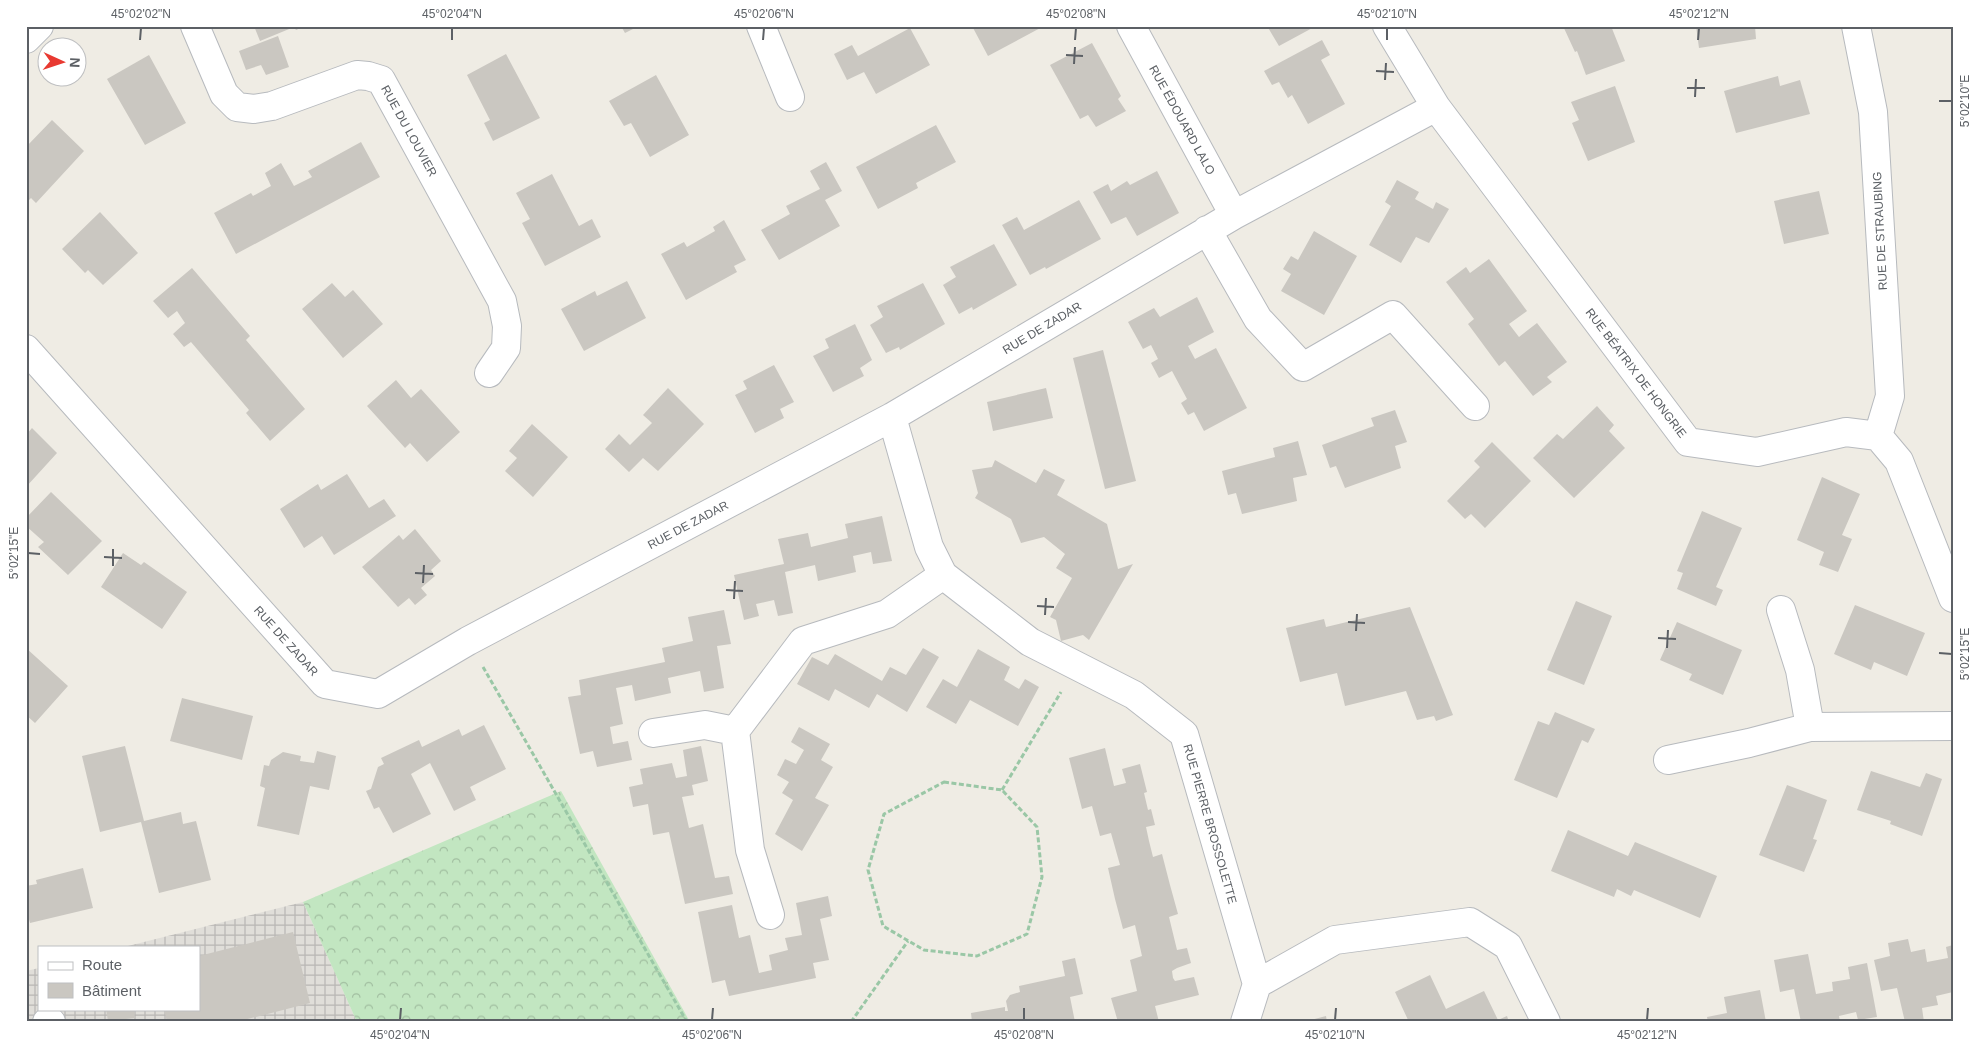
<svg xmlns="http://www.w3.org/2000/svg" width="1979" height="1048" font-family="Arial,sans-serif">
  <defs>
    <pattern id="industrial-grid" width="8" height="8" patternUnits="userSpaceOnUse" patternTransform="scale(1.25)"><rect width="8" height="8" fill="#e0ded9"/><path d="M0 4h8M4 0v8" fill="none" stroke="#b9b7b4"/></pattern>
    <pattern id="forest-crowns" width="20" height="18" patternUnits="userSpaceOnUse" patternTransform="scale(1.25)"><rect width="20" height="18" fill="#c2e6c1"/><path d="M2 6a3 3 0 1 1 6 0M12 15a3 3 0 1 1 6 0" fill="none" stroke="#a1bea0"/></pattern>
  </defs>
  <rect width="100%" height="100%" fill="#efece4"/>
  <path fill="url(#industrial-grid)" d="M303,902L357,1022H26V971L39,968V1009H199V947H124Z"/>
  <path fill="url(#forest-crowns)" d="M561,791L690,1022H357L303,902Z"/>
  <path fill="#cac7c1" d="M254,26H305L296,30L294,27L260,41Z
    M621,26H639L625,33Z
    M972,26H1044L988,56Z
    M1267,26H1316L1279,46Z
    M1563,26H1611L1625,61L1586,75L1577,51L1575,52Z
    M1696,26H1755L1756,39L1699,48Z
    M910,28L930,65L876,94L864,72L847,80L834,54L852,45L858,56Z
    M278,36L289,67L266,75L261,65L246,70L239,51Z
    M1322,40L1330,55L1321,60L1345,104L1308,124L1292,95L1288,98L1279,82L1272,85L1264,71Z
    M1092,43L1121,96L1118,99L1126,111L1096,127L1088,115L1080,119L1050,65Z
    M506,54L540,118L493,141L484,123L490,120L467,75Z
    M149,55L186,123L145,145L107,79Z
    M656,75L689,135L650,157L631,123L624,126L609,101Z
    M1778,76L1780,86L1800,80L1810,114L1736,133L1724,91Z
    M1615,86L1635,142L1588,161L1572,123L1579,120L1571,102Z
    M52,120L84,151L36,203L31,198L26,203V147Z
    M936,125L956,162L916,183L918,188L878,209L856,167Z
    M361,142L380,177L236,254L214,213L251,193L253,196L271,186L265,173L281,163L294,186L312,177L308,171Z
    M826,162L842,191L825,200L840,226L779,260L761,230L790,214L786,206L820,189L810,171Z
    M1157,171L1179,213L1137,236L1126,217L1111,224L1093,192L1108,184L1111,191L1127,181L1130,185Z
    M552,174L579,226L592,219L601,237L545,266L522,223L530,219L516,193Z
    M1397,180L1419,192L1415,199L1433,209L1436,202L1449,209L1429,243L1416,237L1401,263L1369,245L1391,206L1385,202Z
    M1819,191L1829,234L1784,244L1774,201Z
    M1079,200L1101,239L1046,269L1045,267L1030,275L1002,225L1017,217L1024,230Z
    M100,212L138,253L103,285L88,270L85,273L62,249Z
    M724,220L746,260L734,266L737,272L686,300L661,254L684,242L687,247L715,231L713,227Z
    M1314,231L1357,256L1324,315L1281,291L1291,274L1283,269L1291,256L1298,260Z
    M994,244L1017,285L973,310L972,307L959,314L943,285L956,277L950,267Z
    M1489,259L1527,311L1509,324L1519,337L1537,323L1567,362L1547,377L1552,382L1533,396L1505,361L1499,366L1468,324L1474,319L1446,282L1466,267L1470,273Z
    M192,268L250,336L246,340L305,409L270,441L246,413L249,410L191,342L184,347L173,334L185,323L177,311L168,318L153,301Z
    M627,281L646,318L584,351L561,309L595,291L597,296Z
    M332,283L345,297L353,290L383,324L343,358L302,309Z
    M923,283L945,324L900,350L899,347L886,353L870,325L883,317L877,306Z
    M1197,297L1214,332L1188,346L1195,359L1216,348L1247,408L1204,431L1194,412L1188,415L1181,403L1187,399L1172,371L1159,378L1151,363L1158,359L1151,345L1143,349L1128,322L1154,308L1160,317Z
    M855,324L872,360L860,368L864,376L833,392L813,356L829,348L825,339Z
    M1103,350L1136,481L1105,489L1073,358Z
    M774,365L794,402L780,409L784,418L755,433L735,395L747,389L743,381Z
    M396,380L411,398L421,389L460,432L427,462L410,443L405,448L367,406Z
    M668,388L704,424L658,471L643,458L629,472L605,449L619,434L630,445L652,423L643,415Z
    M1046,388L1053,418L993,431L987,402Z
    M1597,406L1614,425L1609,431L1625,448L1574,498L1533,458L1557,434L1563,439Z
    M1395,410L1407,442L1395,446L1401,468L1345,488L1336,466L1330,468L1322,445L1374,426L1371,418Z
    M532,424L568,457L533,497L505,471L517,458L509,451Z
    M32,428L57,453L26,487V435Z
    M1298,441L1307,475L1293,478L1297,501L1242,514L1236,493L1228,495L1222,471L1275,457L1273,448Z
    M1492,442L1531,481L1485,528L1471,514L1465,519L1447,501L1480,467L1474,461Z
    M995,460L1036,483L1044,469L1065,480L1057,495L1107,524L1118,569L1133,564L1089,640L1083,635L1061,641L1056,620L1050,617L1072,578L1056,568L1065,554L1044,537L1021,543L1011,519L975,498L978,493L972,470L992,467Z
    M347,474L369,508L384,499L396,516L334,555L322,536L304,548L280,509L318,484L321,490Z
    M1822,477L1860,494L1842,535L1852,539L1838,572L1819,565L1824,552L1797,540Z
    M51,492L102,541L68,575L38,547L44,542L26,526V518Z
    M1702,511L1742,528L1716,587L1723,590L1716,606L1677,589L1683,573L1677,571Z
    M882,516L892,561L873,564L871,552L853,556L856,572L818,581L815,565L785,572L793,613L778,616L774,600L756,604L759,616L744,620L734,575L784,564L778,539L808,533L811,547L848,538L845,524Z
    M415,529L441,561L431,570L435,576L421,588L427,595L415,605L409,598L398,607L362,567L399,535L403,540Z
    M123,553L141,565L144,562L187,592L162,629L101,587Z
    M1576,601L1612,616L1584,685L1547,670Z
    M1855,605L1925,633L1907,676L1874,662L1871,670L1834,654Z
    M1410,607L1453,715L1436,721L1434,716L1417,720L1406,691L1345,706L1337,673L1300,682L1286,628L1324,619L1326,627Z
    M724,610L731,644L717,646L724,688L704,692L700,671L668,678L671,693L635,701L632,685L616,688L623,724L610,727L613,744L628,741L632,760L597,767L593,751L580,754L568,697L581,695L579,680L665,662L662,648L693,641L688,617Z
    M1677,622L1742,650L1723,695L1689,680L1692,674L1660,660Z
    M26,648L68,686L35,723L26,715Z
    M923,648L939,657L907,712L877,694L869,708L835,689L829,701L797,684L812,657L828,665L835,654L882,681L890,667L906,675Z
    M978,649L1010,667L1004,680L1019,689L1025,679L1039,687L1018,726L970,700L956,724L926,707L943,679L957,687Z
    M182,698L253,716L242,760L170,741Z
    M1555,712L1595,729L1588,743L1582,740L1557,798L1514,780L1538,721L1549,725Z
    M484,725L506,769L470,787L476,800L454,811L430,763L411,774L431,814L393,833L379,807L374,809L366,791L371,789L378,767L384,764L381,758L419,740L422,747L459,729L462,736Z
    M799,727L830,744L821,760L833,767L815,798L829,805L802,851L775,834L793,800L782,793L789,782L777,775L785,759L796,764L804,750L791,742Z
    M125,746L144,821L181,812L183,824L196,821L211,880L159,893L141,822L100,832L82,756Z
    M701,746L708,781L692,785L694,795L682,797L689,828L703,824L715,878L729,876L733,894L685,904L669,832L653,835L648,804L633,807L629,787L643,784L640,769L672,763L676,778L687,776L683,750Z
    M1105,748L1114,786L1126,783L1122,769L1140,764L1147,792L1144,793L1148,810L1151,809L1155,825L1146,827L1149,841L1153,857L1162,854L1170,885L1178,914L1169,917L1177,950L1187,948L1191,963L1177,968L1172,971L1173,978L1175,981L1194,977L1199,995L1155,1006L1159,1022H1118L1111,998L1137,991L1130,960L1142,956L1135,925L1123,929L1115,899L1108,868L1120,865L1111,833L1100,836L1092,806L1082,809L1069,758Z
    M317,751L336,756L329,790L310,786L299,835L257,826L265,788L260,786L264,765L269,766L271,760L283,752L301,756L300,761L314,763Z
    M1871,771L1920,787L1926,773L1942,779L1922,836L1890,824L1891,821L1857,810Z
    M1787,785L1827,800L1813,839L1817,840L1804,872L1759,855Z
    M1568,830L1628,856L1635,842L1717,876L1700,918L1634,890L1631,896L1617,889L1614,897L1551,871Z
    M83,868L93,908L30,923L26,908V886L37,884L36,880Z
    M828,896L832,916L820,919L829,960L813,963L816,978L729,996L725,980L712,983L698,912L732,905L739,938L750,935L759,973L772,970L769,955L788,950L785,938L802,935L796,903Z
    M293,932L310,1003L236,1022H167L164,1009H199V956Z
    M1908,939L1911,952L1925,949L1927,962L1948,958L1946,947L1953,945V992L1936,996L1938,1005L1922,1008L1924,1022H1905L1897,988L1881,991L1874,960L1890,956L1888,943Z
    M1808,954L1816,994L1833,991L1832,982L1850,979L1848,967L1867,963L1877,1017L1858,1020L1856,1012L1839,1016L1840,1022H1801L1794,989L1780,992L1774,960Z
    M1075,958L1083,994L1070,997L1075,1022H972L971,1013L1005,1007V1011H1008L1006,1001L1010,995L1020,992L1019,986L1065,976L1062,961Z
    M1430,975L1446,1009L1484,991L1498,1020L1507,1016L1509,1022H1463L1462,1020L1457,1022H1409L1395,992Z
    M1760,990L1766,1022H1708L1707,1017L1727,1013L1724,997Z
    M106,1009H134L135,1018L108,1021Z
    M1326,1016L1327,1022H1307V1021Z"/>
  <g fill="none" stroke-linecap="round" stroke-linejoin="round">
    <defs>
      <path id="minor" d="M195,26L224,94L237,107L254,109L272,106L357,75L368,76L381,80L502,301L507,326L506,348L489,373
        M761,26L790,97
        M1131,26L1234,215
        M1387,26L1436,107L1688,442L1757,452L1846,432L1878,436L1899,461L1953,598
        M1856,26L1873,112L1890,396L1878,436
        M26,39L39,26
        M1207,230L1258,319L1303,367L1393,315L1475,406
        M26,349L325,684L378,694L468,641L892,417L1234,215L1436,107
        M892,417L929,547L943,575L1030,642L1134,695L1184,734L1257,984
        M1781,610L1800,670L1810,727
        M653,733L705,725L735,731
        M1668,760L1749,743L1810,727L1953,726
        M770,915L750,850L735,731L803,641L887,614L943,575
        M1257,984L1335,940L1470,922L1508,946L1546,1022
        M47,1022H51
        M1245,1022L1257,984"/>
    </defs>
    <use href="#minor" stroke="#b7babe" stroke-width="30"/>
    <path stroke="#9ac7a6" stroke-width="3" stroke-dasharray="5 2.5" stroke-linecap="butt" d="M483,667L687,1022
      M944,782L1002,790L1037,827L1042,877L1027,934L977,956L924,950L883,926L868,870L884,814Z
      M1002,790L1061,692
      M851,1022L908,941"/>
    <use href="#minor" stroke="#fff" stroke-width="28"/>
  </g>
  <path fill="none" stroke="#5c6065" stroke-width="2" d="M140,40L141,28M452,40V28M763,40L764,28M1075,40L1076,28M1387,40V28M1698,40L1699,28M1066,55L1083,56M1074,64L1075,47M1376,71L1394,72M1385,80L1386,63M1687,88H1705M1695,97L1696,79M1939,101H1952M28,553L40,554M104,557L122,558M113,566V549M415,573L433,574M423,583L424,565M726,590L743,591M734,599L735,581M1037,606L1054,607M1045,615L1046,598M1348,622L1365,623M1356,631L1357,614M1658,638L1676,639M1667,648L1668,630M1939,653L1952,654M400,1020L401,1008M712,1020L713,1008M1024,1020V1008M1335,1020L1336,1008M1647,1020L1648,1008"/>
  <g text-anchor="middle" stroke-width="4" stroke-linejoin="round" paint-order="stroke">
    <g font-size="12" fill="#5c6065" stroke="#fff">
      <text transform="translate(1182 120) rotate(61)" y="4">RUE ÉDOUARD LALO</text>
      <text transform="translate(409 131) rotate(61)" y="4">RUE DU LOUVIER</text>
      <text transform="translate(1880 231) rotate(-93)" y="4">RUE DE STRAUBING</text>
      <text transform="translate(1042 328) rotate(-31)" y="4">RUE DE ZADAR</text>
      <text transform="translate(1636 373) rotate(53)" y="4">RUE BÉATRIX DE HONGRIE</text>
      <text transform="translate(688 525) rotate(-28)" y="4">RUE DE ZADAR</text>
      <text transform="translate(286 641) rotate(48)" y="4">RUE DE ZADAR</text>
      <text transform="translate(1210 824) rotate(74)" y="4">RUE PIERRE BROSSOLETTE</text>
    </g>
  </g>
  <rect width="1979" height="1048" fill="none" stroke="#ffffff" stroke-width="55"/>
  <rect x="38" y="946" width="162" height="65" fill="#ffffff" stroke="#bebfc1"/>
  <rect x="48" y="962" width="25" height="8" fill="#ffffff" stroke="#bebfc1"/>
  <text x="82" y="970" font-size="15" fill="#5c6065">Route</text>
  <rect x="48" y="983" width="25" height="15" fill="#cac7c1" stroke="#bebfc1"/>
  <text x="82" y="996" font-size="15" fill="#5c6065">Bâtiment</text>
  <g transform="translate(62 62) rotate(93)"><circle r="24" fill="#ffffff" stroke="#bebfc1"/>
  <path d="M0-4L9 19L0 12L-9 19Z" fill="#e83931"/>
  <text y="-8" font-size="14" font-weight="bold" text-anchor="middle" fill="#5c6065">N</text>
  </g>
  <rect x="28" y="28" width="1924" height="992" fill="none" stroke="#5c6065" stroke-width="2"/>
  <g font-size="12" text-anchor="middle" fill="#5c6065">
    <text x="141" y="18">45°02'02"N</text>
    <text x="452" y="18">45°02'04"N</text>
    <text x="764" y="18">45°02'06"N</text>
    <text x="1076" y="18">45°02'08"N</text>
    <text x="1387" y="18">45°02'10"N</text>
    <text x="1699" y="18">45°02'12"N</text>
    <text transform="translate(1965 101) rotate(-90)" y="4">5°02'10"E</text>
    <text transform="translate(14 553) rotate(-90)" y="4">5°02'15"E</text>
    <text transform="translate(1965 654) rotate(-90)" y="4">5°02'15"E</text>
    <text x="400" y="1039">45°02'04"N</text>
    <text x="712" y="1039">45°02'06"N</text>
    <text x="1024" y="1039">45°02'08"N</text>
    <text x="1335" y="1039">45°02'10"N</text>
    <text x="1647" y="1039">45°02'12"N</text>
  </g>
</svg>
